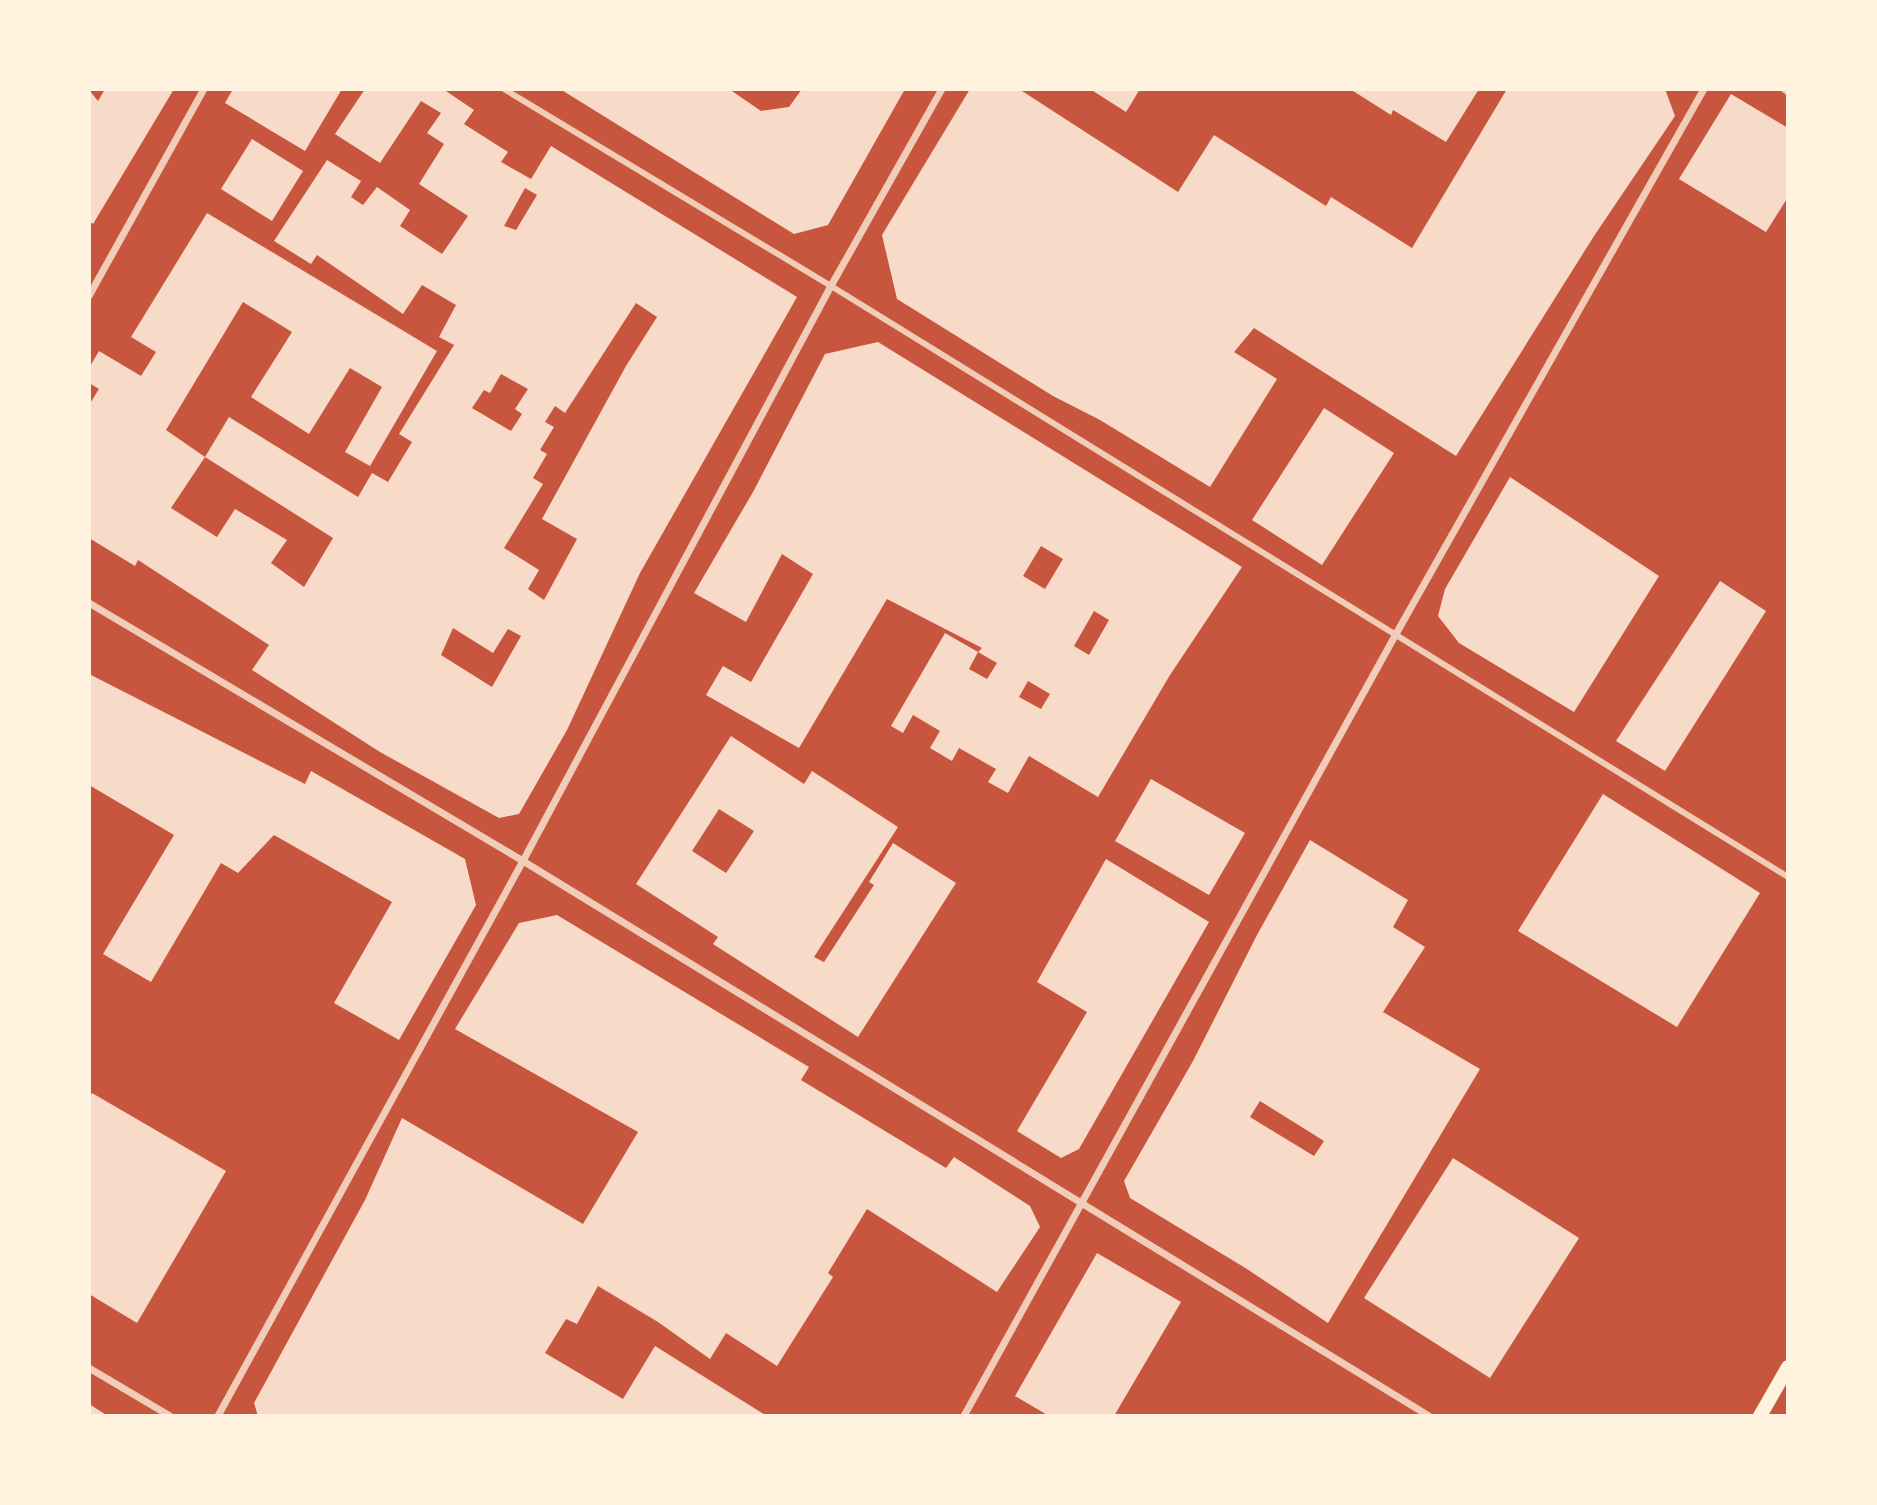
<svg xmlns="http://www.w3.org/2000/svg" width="1877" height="1505" font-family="'IBM Plex Sans',sans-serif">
  <rect width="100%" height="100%" fill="#c8553d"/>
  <path fill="#f7dbc8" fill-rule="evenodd" d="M105,89H174L93,224L89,221V90L98,101Z
    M233,89H342L305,151L225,103Z
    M365,89H443L474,110L464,124L508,152L501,162L531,179L551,146L797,297L640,573L567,730L519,814L499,818L380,752L252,670L269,645L138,560L135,566L89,538V405L99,389L89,383V368L99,351L141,376L156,352L131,337L207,213L437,351L370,466L345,452L382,387L350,368L309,434L251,397L292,332L243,302L166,430L205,457L171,508L217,537L235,509L287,540L271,563L304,587L333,538L205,457L229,417L358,497L372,473L388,482L412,442L399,434L454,345L439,337L456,305L422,285L403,314L317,255L311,264L274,241L327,160L361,181L351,197L363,205L377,187L410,210L400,226L442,254L468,216L419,184L444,144L427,133L441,113L421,101L380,163L335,134ZM525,188L537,195L516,230L504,226ZM636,303L657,317L626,366L542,519L577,539L544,600L528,589L539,570L504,548L543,484L533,478L547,454L540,450L554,427L545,422L555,406L565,413ZM501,374L528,389L515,409L522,414L511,431L472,408L484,390L490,393ZM453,628L493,653L508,629L521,636L492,687L441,655Z
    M560,89H729L761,111L789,107L802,89H905L828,225L794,234Z
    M970,89H1019L1178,192L1214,135L1326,206L1331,197L1412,248L1507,89H1665L1675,116L1594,236L1456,456L1254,328L1234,352L1277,379L1210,487L1100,420L1053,396L897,299L882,235Z
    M1090,89H1140L1126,112Z
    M1350,89H1479L1446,142L1393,110L1391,115Z
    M1731,94L1788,128V197L1766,232L1679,179Z
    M252,139L303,171L272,221L221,189Z
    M878,342L1242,567L1170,675L1098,797L1029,756L1008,793L988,782L996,769L959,748L952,761L930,748L940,731L913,715L903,733L891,726L945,633L978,652L982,648L887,599L799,748L706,695L723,666L751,682L813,574L782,554L746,622L694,593L753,492L825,354ZM1041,546L1063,559L1045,589L1023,576ZM1094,611L1109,620L1089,655L1074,646ZM978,652L997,663L987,679L969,669ZM1028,681L1050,694L1041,709L1019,697Z
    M1324,408L1394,453L1322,565L1252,520Z
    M1510,477L1659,576L1574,712L1459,643L1438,616L1445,589Z
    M1720,581L1766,611L1665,771L1616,741Z
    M89,674L305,784L311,771L465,859L476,905L399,1040L334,1003L392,902L274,835L238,873L221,863L151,982L103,954L174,835L89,785Z
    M731,736L804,784L812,771L898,827L814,957L824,962L874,885L869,882L893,843L956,883L858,1037L713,944L718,937L636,884ZM719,809L754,831L726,873L692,851Z
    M1151,779L1245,833L1209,895L1115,841Z
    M1603,794L1760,893L1677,1027L1518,931Z
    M1310,840L1408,900L1393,927L1425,947L1383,1012L1480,1069L1328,1323L1247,1269L1130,1198L1124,1181L1193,1061L1257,935ZM1260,1101L1324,1141L1314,1156L1250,1117Z
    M1106,859L1209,922L1079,1149L1061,1158L1017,1131L1087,1012L1037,982Z
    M557,915L809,1067L801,1080L946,1168L954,1157L1030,1206L1040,1227L997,1292L867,1209L828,1273L833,1277L777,1366L726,1333L710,1359L658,1322L598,1286L577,1324L566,1319L545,1353L623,1399L655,1346L767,1416H258L254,1403L365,1200L402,1118L583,1224L638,1132L455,1029L519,923Z
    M92,1093L226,1171L137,1323L89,1294V1098Z
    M1453,1158L1579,1238L1490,1378L1364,1298Z
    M1097,1253L1181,1302L1114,1416H1049L1015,1396Z
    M89,1404L108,1416H89Z"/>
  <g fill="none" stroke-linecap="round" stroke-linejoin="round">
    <path stroke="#f1ccb7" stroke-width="6" d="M504,89L831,286L1788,877"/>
    <path stroke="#f1ccb7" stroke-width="7" d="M1784,89L1788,92
      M89,296L204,89
      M89,603L523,861L1429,1416
      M89,1368L170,1416
      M218,1416L523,861L831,286L942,89
      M964,1416L1396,634L1704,89"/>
    <path stroke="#fff3e0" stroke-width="14" d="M1760,1416L1788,1367"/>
  </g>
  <rect width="1877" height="1505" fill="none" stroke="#fff3e0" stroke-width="182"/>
</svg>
